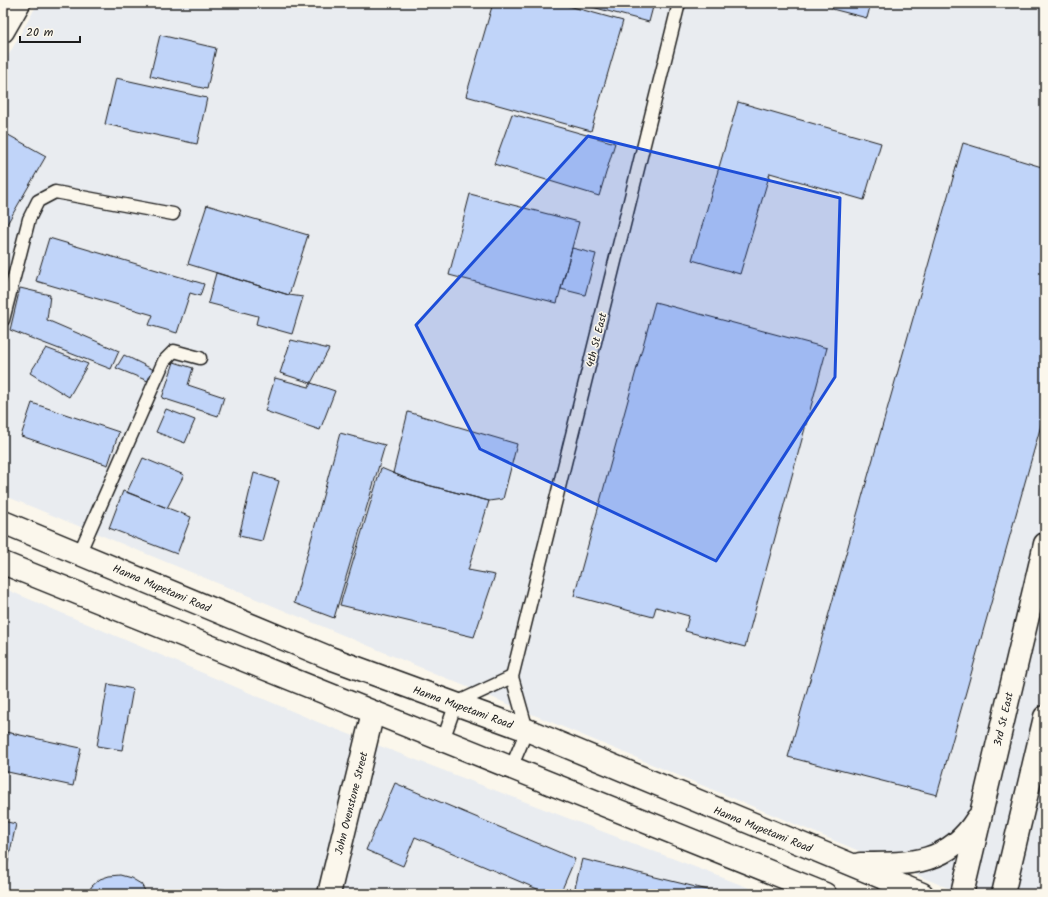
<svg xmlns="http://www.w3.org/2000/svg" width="1048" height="897" font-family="Kalam,sans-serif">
  <rect width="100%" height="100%" fill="#fbf7ec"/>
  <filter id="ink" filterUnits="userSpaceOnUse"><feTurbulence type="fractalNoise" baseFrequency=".025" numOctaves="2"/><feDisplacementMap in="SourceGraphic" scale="8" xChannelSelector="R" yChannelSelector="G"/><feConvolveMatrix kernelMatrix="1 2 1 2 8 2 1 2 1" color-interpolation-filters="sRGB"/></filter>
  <g filter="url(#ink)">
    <path fill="#e9ecf0" d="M38,3H1045V894H962L271,605L3,495V65Z
      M3,588L320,723L765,894H3Z"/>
    <path fill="#c0d4f9" stroke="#1c1c1c" d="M493,3H558L623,21L591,131L466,96Z
      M577,3H654L649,22Z
      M834,3H871L867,18L832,9Z
      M160,35L216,48L207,89L150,76Z
      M116,78L207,98L197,144L105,124Z
      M738,102L881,143L864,200L770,173L740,274L692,260Z
      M512,114L615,143L599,196L494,164Z
      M3,132L46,156L3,231Z
      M963,143L1045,168V411L937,795L788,757Z
      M470,194L579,222L557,303L449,275Z
      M207,205L308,235L289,295L188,264Z
      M49,238L204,284L200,296L190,293L177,333L149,325L153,315L36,281Z
      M572,248L596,254L585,295L561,289Z
      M216,273L289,295L303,297L292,334L256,324L258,316L208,303Z
      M20,288L50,295L47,320L119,351L111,369L10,330Z
      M655,302L827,348L745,647L685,631L689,616L656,607L653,617L574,596Z
      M291,340L329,349L311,383L280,373Z
      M46,348L88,364L69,397L30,373Z
      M124,355L154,370L148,381L116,368Z
      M174,362L193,368L188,385L224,397L218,416L162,398Z
      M275,378L309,387L311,383L335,391L320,430L265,411Z
      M32,403L119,432L108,465L21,436Z
      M166,409L195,420L185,443L156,432Z
      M408,412L517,444L503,499L489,501L412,481L393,473Z
      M340,433L385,445L334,618L294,603Z
      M143,458L184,475L167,508L127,492Z
      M381,468L412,481L489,501L468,570L495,575L474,637L340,605Z
      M254,473L279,481L262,541L239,536Z
      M123,491L191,517L177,554L109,528Z
      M108,684L133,689L122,750L97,746Z
      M6,732L81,748L73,786L3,771V746Z
      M395,783L575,859L560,894H549L415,837L403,866L366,850Z
      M3,821L16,824L7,866L3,865Z
      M582,859L712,891L711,894H581L574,892Z
      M120,875L131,878L141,884L147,894H87L92,886L100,879L109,876Z
      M220,889L230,890L241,894H204Z"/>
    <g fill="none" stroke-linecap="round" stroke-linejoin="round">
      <defs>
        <path id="lane" d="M3,320L29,219L38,201L55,192L173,214
          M79,554L164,361L174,351L200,358
          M443,740L456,703L512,677
          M511,768L527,730L512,677L679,3"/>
        <path id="street" d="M3,31L19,3
          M3,522L330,658L527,730L922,894
          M3,563L825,894
          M860,864C909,864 948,865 977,819
          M329,894L373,712
          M962,894L1045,544
          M1003,894L1045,717"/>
      </defs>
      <use href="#lane" stroke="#1c1c1c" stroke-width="15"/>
      <use href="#street" stroke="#1c1c1c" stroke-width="25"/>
      <use href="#lane" stroke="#fbf7ec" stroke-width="12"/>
      <use href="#street" stroke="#fbf7ec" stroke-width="22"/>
    </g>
  </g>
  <path fill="#1d4ed8" fill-opacity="0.2" stroke="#1d4ed8" stroke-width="3" stroke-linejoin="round" d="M588,136L840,198L835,377L716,561L480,449L416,325Z"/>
  <g text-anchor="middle" stroke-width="3" stroke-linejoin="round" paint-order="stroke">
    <g font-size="11" fill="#1c1c1c" stroke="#fbf7ec">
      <text transform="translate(596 340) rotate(-76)" y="4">4th St East</text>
      <text transform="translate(162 588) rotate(23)" y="4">Hanna Mupetami Road</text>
      <text transform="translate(463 707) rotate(20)" y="4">Hanna Mupetami Road</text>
      <text transform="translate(1003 719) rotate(-77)" y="4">3rd St East</text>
      <text transform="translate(351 803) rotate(-76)" y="4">John Ovenstone Street</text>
      <text transform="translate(763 829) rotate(22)" y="4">Hanna Mupetami Road</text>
    </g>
  </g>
  <rect width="1048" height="897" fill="none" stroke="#fbf7ec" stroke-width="16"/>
  <rect x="8" y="8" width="1032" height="881" fill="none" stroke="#1c1c1c" stroke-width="1.5" filter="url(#ink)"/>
  <path d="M20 36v6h60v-6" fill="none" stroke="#1c1c1c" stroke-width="2"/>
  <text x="26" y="36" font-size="12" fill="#1c1c1c" stroke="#fbf7ec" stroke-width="3" paint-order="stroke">20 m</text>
</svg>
